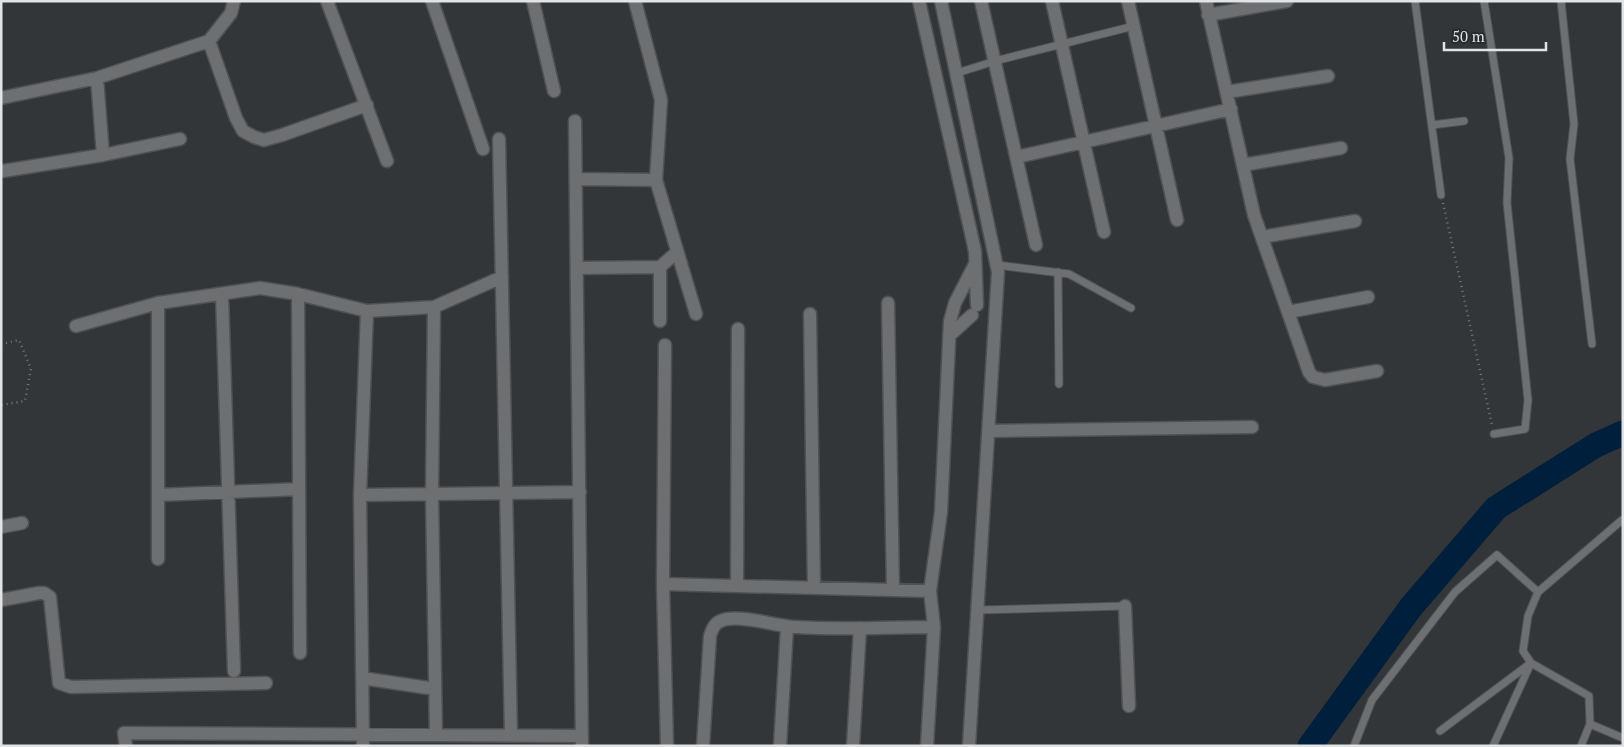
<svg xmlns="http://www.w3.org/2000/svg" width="1624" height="747" font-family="'PT Serif',serif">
  <rect width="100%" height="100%" fill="#333639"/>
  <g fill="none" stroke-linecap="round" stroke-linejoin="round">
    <path stroke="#001f3d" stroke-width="25" d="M1310,746L1411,607L1496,508L1596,445L1623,433"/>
    <defs>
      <path id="lane" d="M1415,1L1441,195
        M1484,1L1509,158L1507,203L1528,400L1525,429L1494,434
        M1561,1L1574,124L1570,159L1592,344
        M957,73L995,61L1134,26
        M1432,125L1464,121
        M997,265L1069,274L1131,308
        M1058,272L1059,384
        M978,610L1125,606
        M1440,731L1531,663L1523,651L1528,616L1538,592L1622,520
        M1354,746L1372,700L1455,592L1497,555L1538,592
        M1493,746L1531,663L1589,696L1590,724
        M1581,746L1590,724L1623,738"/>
      <path id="street" d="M327,1L387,161
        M432,1L483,149
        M533,1L554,91
        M635,1L661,100L656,180L696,314
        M919,1L975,251L977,305
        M941,1L998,272L969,746
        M981,1L1036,245
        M1052,1L1104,232
        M1128,1L1177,220
        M1206,1L1254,215L1309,372L1313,377L1325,380L1377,371
        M1208,15L1287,1
        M209,41L236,118L243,131L254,137L264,140L282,135L367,105
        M97,78L103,155
        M1227,92L1328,76
        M1,98L97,78L209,41L231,13L234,1
        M575,121L582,746
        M499,139L511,735
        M1017,157L1231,109
        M1243,165L1341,148
        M3,171L103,155L180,139
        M576,179L656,180
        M1262,237L1355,221
        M577,268L660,267
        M222,294L234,671
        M298,294L300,653
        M888,303L893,590
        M434,307L432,494L436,735
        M1288,312L1368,297
        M810,314L814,588
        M660,321V267L677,252
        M76,326L158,303L260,288L298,294L367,311L434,307L502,277
        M949,336L972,315
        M665,345L663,584L667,746
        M989,431L1252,427
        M158,495L299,489
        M360,495L367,311
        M1,527L22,523
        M158,559V303
        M663,584L930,591
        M737,586L738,329
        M1,600L39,593H44L50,597L59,683L71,687L266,683
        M1125,606L1129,706
        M362,678L435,689
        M126,746L124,733L582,736
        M363,746L360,495L580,492
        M703,746L710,636C713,626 716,621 727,619C749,616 774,626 796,627C842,630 888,627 934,627
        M780,746L787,627
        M853,746L860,628
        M927,746L934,627L930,591L941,512L950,321L955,303L975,264"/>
    </defs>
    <use href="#lane" stroke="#4f5255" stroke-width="9"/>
    <use href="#street" stroke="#4f5255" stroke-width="15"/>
    <path stroke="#747679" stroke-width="2.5" stroke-dasharray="1 4" stroke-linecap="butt" d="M1443,203L1492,425
      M1,344L19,340L31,369L25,401L1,405"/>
    <use href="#lane" stroke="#6e6f71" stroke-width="7"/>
    <use href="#street" stroke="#6e6f71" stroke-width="12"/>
  </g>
  <rect width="1624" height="747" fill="none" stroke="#e1e3e5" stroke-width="5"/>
  <path d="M1444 42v8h102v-8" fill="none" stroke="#e1e3e5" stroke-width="2.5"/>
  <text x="1452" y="42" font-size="15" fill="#e1e3e5" stroke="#292c2f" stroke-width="4" paint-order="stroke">50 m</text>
</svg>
